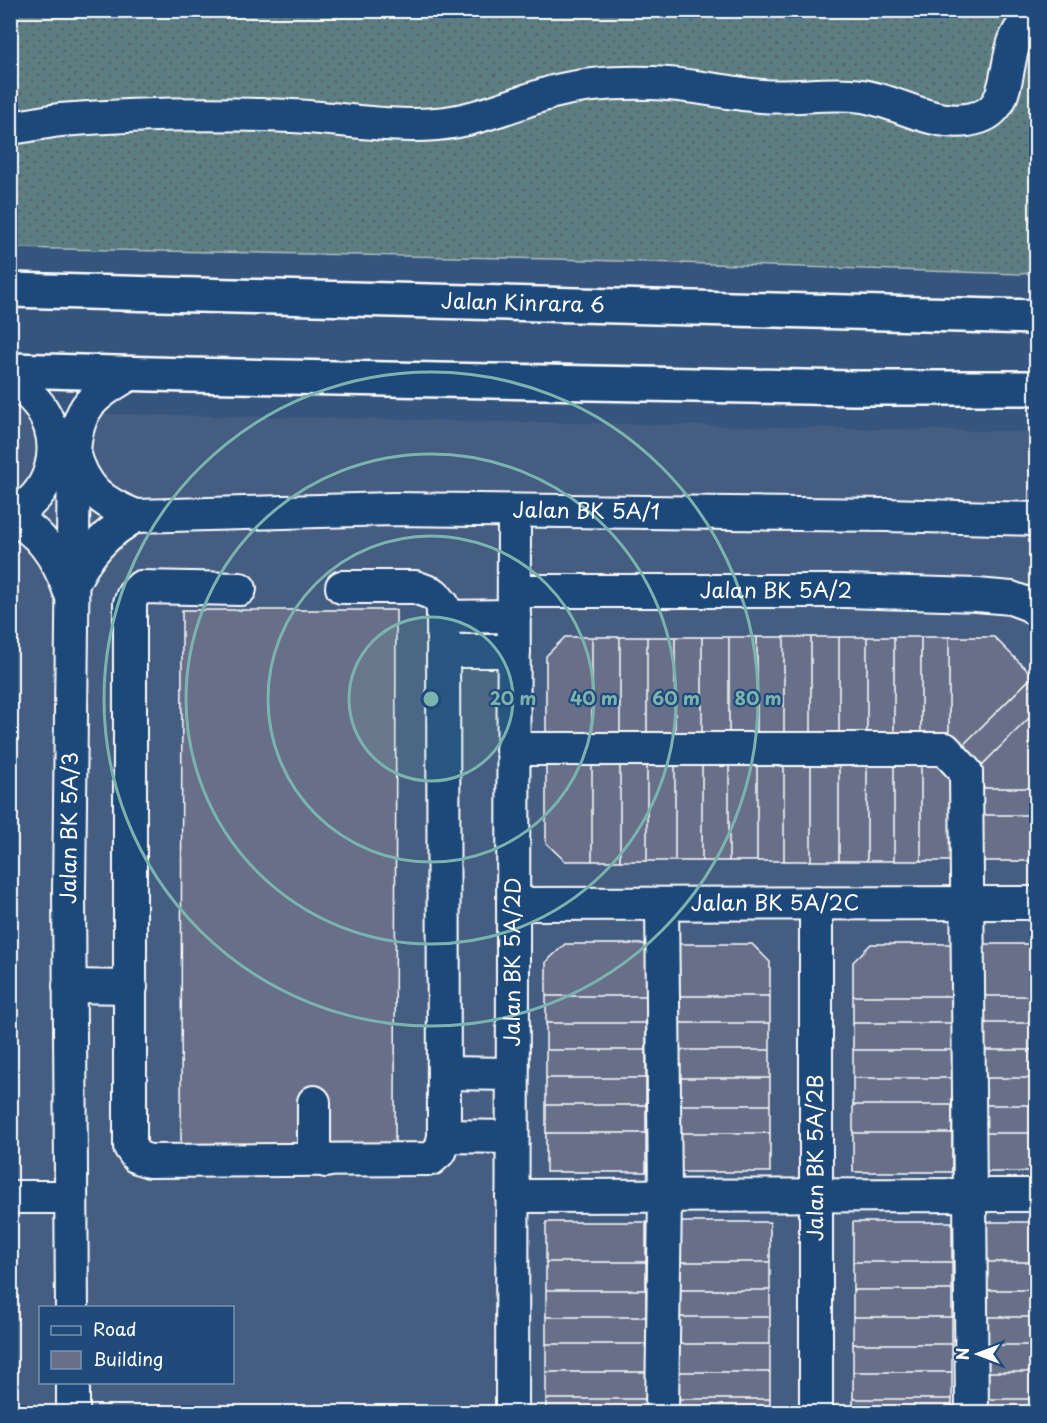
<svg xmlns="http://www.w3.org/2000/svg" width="1047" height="1423" font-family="'Playpen Sans',sans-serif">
  <defs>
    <pattern id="grass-dots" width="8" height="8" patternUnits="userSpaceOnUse" patternTransform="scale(1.5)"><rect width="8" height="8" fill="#5c7d82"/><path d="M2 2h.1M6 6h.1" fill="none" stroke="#546467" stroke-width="1.8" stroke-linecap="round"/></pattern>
  </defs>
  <rect width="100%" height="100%" fill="#35557e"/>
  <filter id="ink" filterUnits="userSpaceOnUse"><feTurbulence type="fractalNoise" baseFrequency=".0167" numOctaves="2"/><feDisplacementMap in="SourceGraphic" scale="12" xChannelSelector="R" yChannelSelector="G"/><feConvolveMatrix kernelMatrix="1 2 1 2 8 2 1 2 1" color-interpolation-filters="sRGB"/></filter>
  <g filter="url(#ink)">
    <path fill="#445d81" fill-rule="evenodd" d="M11,412L1036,432V1412H11ZM40,1308H232V1382H40Z"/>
    <path fill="url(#grass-dots)" stroke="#aebec0" stroke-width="1.5" d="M11,11H1036V272L1021,274L555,259L11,248Z"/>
    <path fill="#676f89" stroke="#fff" stroke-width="1.5" d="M182,610H396L395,1151L181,1150Z
      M565,637H592V736H546V656Z
      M592,637H620V736H592Z
      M620,637H647V736H620Z
      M647,637H675V736H647Z
      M675,637H702V736H675Z
      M702,637H729V736H702Z
      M729,637H757V736H729Z
      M757,637H784V736H757Z
      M784,637H811V736H784Z
      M811,637H839V736H811Z
      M839,637H867V736H839Z
      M867,637H894V736H867Z
      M894,637H921V736H894Z
      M921,637H949V736H921Z
      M949,637H994L1033,676L962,746L949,736Z
      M1033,676L1036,680V711L977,770L962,746Z
      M1036,711V788H977V770Z
      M546,761H592V861H565L546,843Z
      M592,761H620V861H592Z
      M620,761H647V861H620Z
      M647,761H675V861H647Z
      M675,761H702V861H675Z
      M702,761H729V861H702Z
      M729,761H757V861H729Z
      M757,761H784V861H757Z
      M784,761H811V861H784Z
      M811,761H839V861H811Z
      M839,761H867V861H839Z
      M867,761H894V861H867Z
      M894,761H921V861H894Z
      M921,761H942L952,772V861H921Z
      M977,788H1036V815H977Z
      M977,815H1036V861H977Z
      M565,944H646V996H546V962Z
      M671,944H752L770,962V996H671Z
      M871,944H952V996H853V962Z
      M977,944H1036V996H977Z
      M546,996H646V1023H546Z
      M671,996H770V1023H671Z
      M853,996H952V1023H853Z
      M977,996H1036V1023H977Z
      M546,1023H646V1050H546Z
      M671,1023H770V1050H671Z
      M853,1023H952V1050H853Z
      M977,1023H1036V1050H977Z
      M546,1050H646V1078H546Z
      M671,1050H770V1078H671Z
      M853,1050H952V1078H853Z
      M977,1050H1036V1078H977Z
      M546,1078H646V1105H546Z
      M671,1078H770V1105H671Z
      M853,1078H952V1105H853Z
      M977,1078H1036V1105H977Z
      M546,1105H646V1133H546Z
      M671,1105H770V1133H671Z
      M853,1105H952V1133H853Z
      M977,1105H1036V1133H977Z
      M546,1133H646V1172H546Z
      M671,1133H770V1172H671Z
      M853,1133H952V1172H853Z
      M977,1133H1036V1172H977Z
      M546,1222H646V1262H546Z
      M671,1222H770V1262H671Z
      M853,1222H952V1262H853Z
      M977,1222H1036V1262H977Z
      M546,1262H646V1290H546Z
      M671,1262H770V1290H671Z
      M853,1262H952V1290H853Z
      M977,1262H1036V1290H977Z
      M546,1290H646V1317H546Z
      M671,1290H770V1317H671Z
      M853,1290H952V1317H853Z
      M977,1290H1036V1317H977Z
      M546,1317H646V1344H546Z
      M671,1317H770V1344H671Z
      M853,1317H952V1344H853Z
      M977,1317H1036V1345H977Z
      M546,1344H646V1372H546Z
      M671,1344H770V1372H671Z
      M853,1344H952V1372H853Z
      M977,1345H1036V1372H977Z
      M546,1372H646V1399H546Z
      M671,1372H770V1399H671Z
      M853,1372H952V1399H853Z
      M977,1372H1036V1399H977Z
      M546,1399H646V1412H546Z
      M671,1399H770V1412H671Z
      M853,1399H952V1412H853Z
      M977,1399H1036V1412H977Z"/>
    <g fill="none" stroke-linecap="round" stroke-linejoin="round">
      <defs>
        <g id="minor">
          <path d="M10,128C27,126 43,122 60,120C137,114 215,113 292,116C340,118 388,128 436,124C476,121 515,103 553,92C584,84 620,82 652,83C690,84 726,93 762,96C796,99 829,91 862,96C902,102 938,131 980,117C1021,103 995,35 1036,17"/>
          <path d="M10,379C21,387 34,397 41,408C66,446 52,497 10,515"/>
          <path id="s1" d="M74,452C84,489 101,502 136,516L393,509L886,515L1036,519"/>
          <path d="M10,518C42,530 59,562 70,592"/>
          <path d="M73,583C88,553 106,532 136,516"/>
          <path d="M240,589L141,587L133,595L130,603V1147L137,1157L149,1161L431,1159L441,1150L444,1136L443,605L434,594L415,587H342"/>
          <path id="s2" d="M514,591H844L977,595L1011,598L1030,605L1036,610"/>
          <path d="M443,617L514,616"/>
          <path d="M444,651H514"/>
          <path d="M512,749H945L966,772L972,1412"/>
          <path d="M816,903V1412"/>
          <path id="s3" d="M513,904L1036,903"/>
          <path d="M69,986L131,987"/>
          <path d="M444,1073L512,1074"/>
          <path d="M314,1102V1150L326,1161"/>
          <path d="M444,1136L512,1137"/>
          <path d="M512,1196L1036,1195"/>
          <path d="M10,1197H71"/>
          <path id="s4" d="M72,1308L69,892L74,452C77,406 93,396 130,374"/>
          <path d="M73,1382V1412"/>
          <path id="s5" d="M512,1412L514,511"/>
          <path d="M662,1412L665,1195L662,904"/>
        </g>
        <g id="major">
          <path id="s6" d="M10,290L1036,317"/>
          <path d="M10,370L188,375L852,388H1036"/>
        </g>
      </defs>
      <use href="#minor" stroke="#fff" stroke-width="36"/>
      <use href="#major" stroke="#fff" stroke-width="38"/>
      <use href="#minor" stroke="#1f4a7a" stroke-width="32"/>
      <use href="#major" stroke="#1f4a7a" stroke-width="33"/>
    </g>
  </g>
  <circle cx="431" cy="699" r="82" fill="#7bb4af" fill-opacity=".12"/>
  <g fill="none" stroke="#7bb4af" stroke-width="3">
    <circle cx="431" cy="699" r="82"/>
    <circle cx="431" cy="699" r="163"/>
    <circle cx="431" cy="699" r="245"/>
    <circle cx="431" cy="699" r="327"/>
  </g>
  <g text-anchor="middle" stroke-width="4.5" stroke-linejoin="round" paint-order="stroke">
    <g font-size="21" fill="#fff" stroke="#1f4a7a">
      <text dy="7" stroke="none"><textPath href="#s6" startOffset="513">Jalan Kinrara 6</textPath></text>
      <text dy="7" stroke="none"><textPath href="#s1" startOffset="544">Jalan BK 5A/1</textPath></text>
      <text dy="7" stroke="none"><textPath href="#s2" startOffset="262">Jalan BK 5A/2</textPath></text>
      <text dy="7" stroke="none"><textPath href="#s4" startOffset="480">Jalan BK 5A/3</textPath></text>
      <text dy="7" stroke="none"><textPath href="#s3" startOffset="262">Jalan BK 5A/2C</textPath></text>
      <text dy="7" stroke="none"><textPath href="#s5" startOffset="450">Jalan BK 5A/2D</textPath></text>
      <text transform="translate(816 1158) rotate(-90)" y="7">Jalan BK 5A/2B</text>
    </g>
  </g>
  <circle cx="431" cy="699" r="9" fill="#7bb4af" stroke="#1f4a7a" stroke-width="3"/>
  <g font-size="18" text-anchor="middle" font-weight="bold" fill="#7bb4af" stroke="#1f4a7a" stroke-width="4.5" stroke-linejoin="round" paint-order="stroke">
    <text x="513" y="705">20 m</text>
    <text x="594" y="705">40 m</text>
    <text x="676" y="705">60 m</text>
    <text x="758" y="705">80 m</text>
  </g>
  <rect width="1047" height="1423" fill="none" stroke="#1f4a7a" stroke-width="36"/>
  <rect x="18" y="18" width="1011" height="1387" fill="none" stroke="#fff" stroke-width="2" filter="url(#ink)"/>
  <rect x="39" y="1306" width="195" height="78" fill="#1f4a7a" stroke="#7992af" stroke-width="1.5"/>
  <rect x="51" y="1326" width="30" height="9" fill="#1f4a7a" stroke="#7992af" stroke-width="1.5"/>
  <text x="93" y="1336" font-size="18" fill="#ffffff">Road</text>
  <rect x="51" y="1351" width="30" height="18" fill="#676f89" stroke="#7992af" stroke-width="1.5"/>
  <text x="93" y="1366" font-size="18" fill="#ffffff">Building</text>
  <g transform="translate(978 1354) rotate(270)" stroke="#1f4a7a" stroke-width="4.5" paint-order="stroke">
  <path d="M0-4.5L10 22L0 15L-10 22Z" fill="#ffffff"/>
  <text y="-9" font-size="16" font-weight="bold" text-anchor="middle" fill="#ffffff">N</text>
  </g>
</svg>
